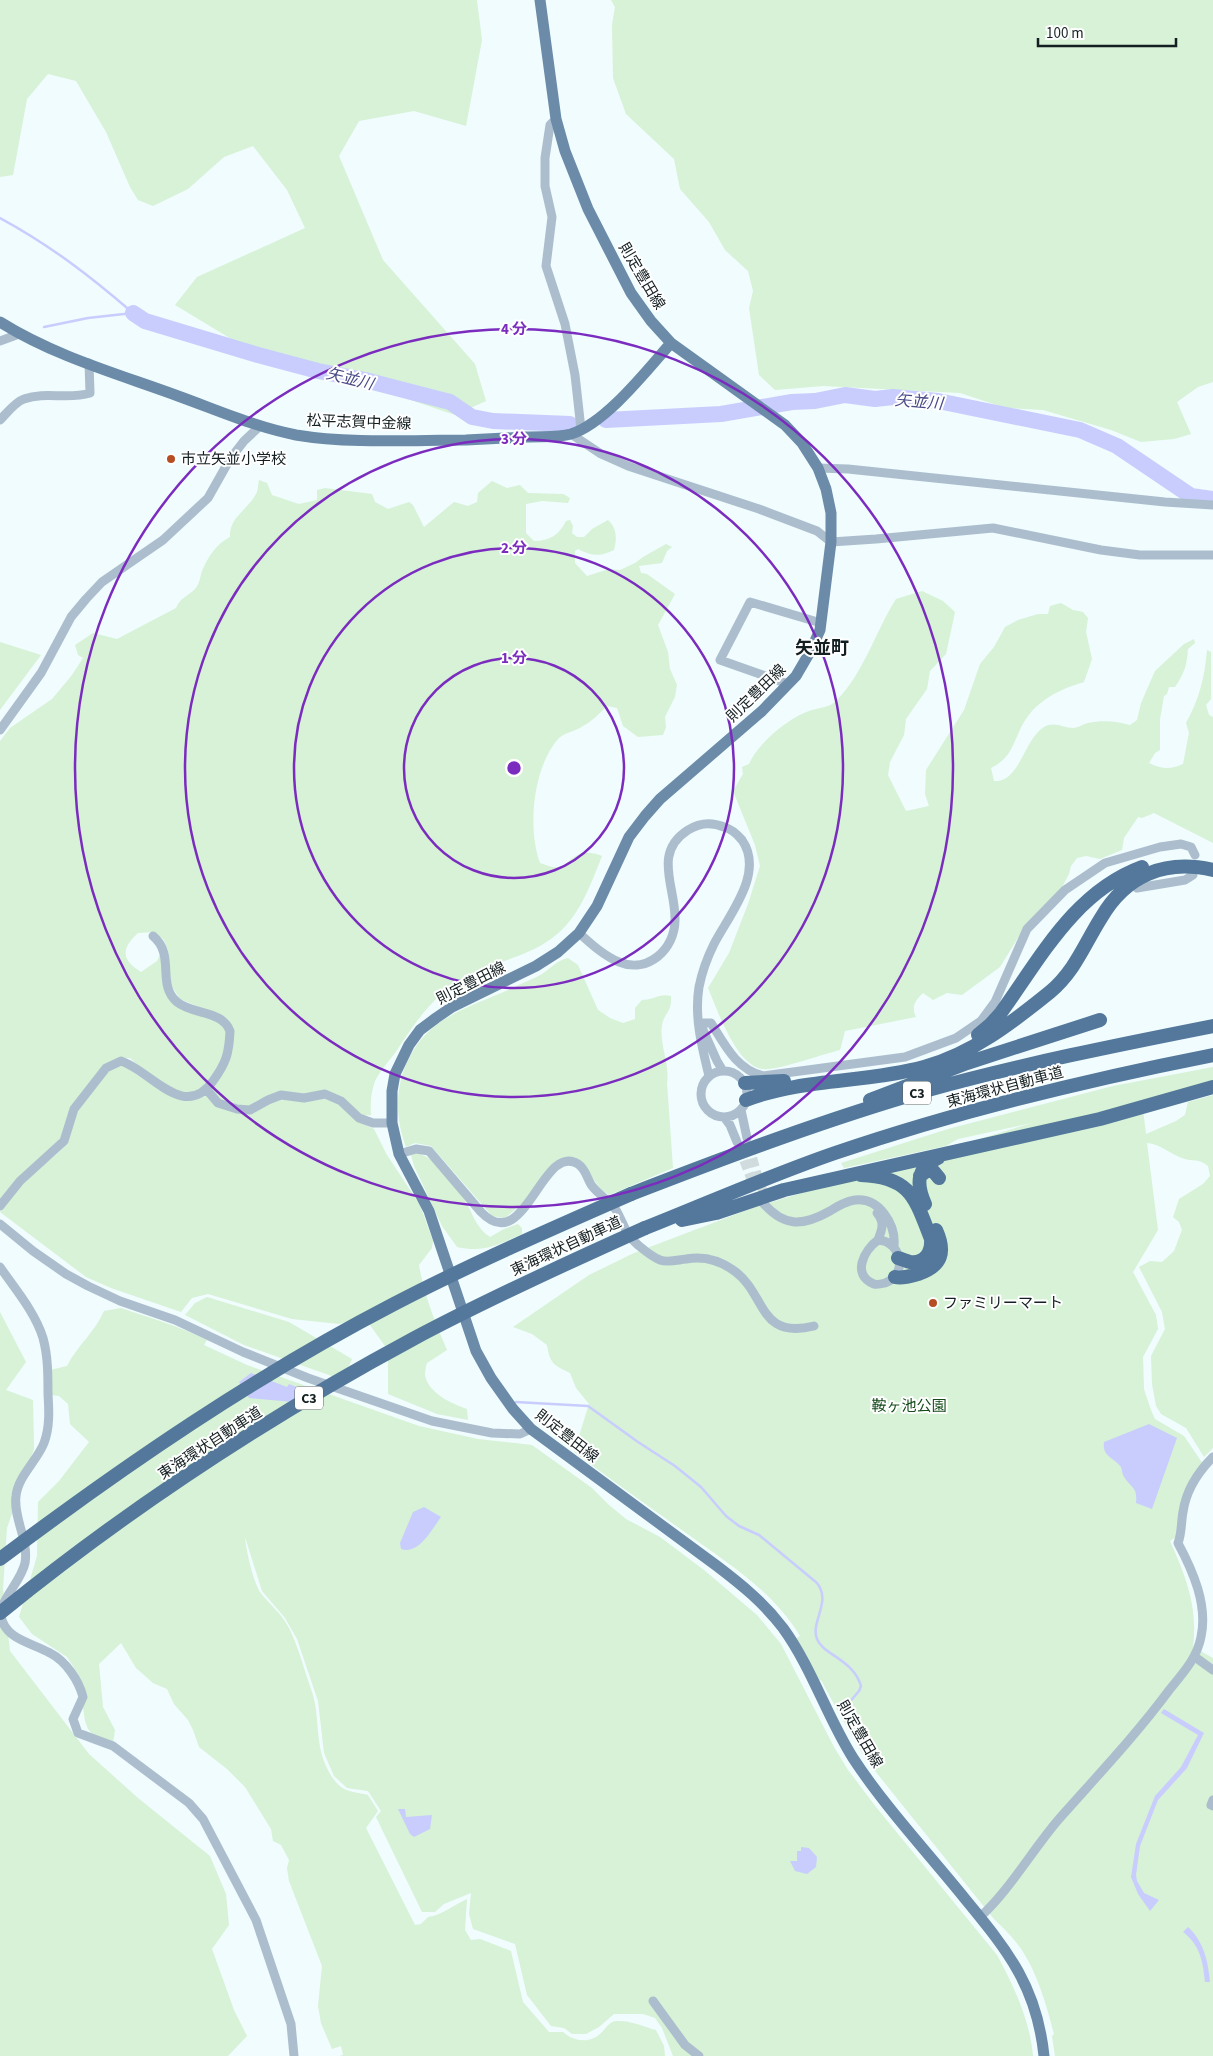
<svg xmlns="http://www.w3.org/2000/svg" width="1213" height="2056" font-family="'Source Sans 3','Noto Sans JP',sans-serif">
  <rect width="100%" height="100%" fill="#f0fcfe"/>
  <path fill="#d7f2d6" d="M0,0H477L482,40L466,126L414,111L359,121L339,156L383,260L475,364L486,401L455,415L233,340L175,305L197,277L305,228L287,190L253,146L224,157L188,189L153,206L138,200L130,187L106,132L76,81L48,74L27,99L13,175L0,177Z
    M611,0H1213V382L1198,387L1177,402L1191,434L1174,439L1141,442L1111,430L1043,410L1006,408L960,393L823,386L775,390L759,375L749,308L753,291L748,271L725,250L709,222L680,189L674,159L626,114L613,78L612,25L615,7Z
    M259,480L267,483L272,495L299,504L317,500V490L325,488L372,494L375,502L388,509L409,502L413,505L424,527L454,502L468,506L477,502L478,493L492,481L507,488L520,485L528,493L563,494L570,498L568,503L542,501L526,504V533L534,541C550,541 559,535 566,521L570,520L573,526L572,533L577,537H584L592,529L608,520C617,528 617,539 614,550C601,557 591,556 578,549L575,551V563L587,576L609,569L620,570L635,563L643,557L666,544L672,547L667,551L662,563L639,566L641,573L647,574L675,594L658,625L668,652L670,669L677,685L675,697L665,717L666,727L663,735L638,737L623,726L617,708L607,706C600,713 591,722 583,726C576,731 566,732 559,738C533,766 527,828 540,863L552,867L562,868C575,854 584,849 602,856C590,886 579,919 551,939C526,957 494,962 467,976C433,995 416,1021 395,1053C388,1062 380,1071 375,1081C371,1092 370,1104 371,1115L360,1116C355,1111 349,1102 343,1100C333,1097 306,1094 296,1095C264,1099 235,1121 210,1089C226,1066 241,1047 228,1019L180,999L171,985L168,950L164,940L154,932L138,933C121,949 121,959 141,972L157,961L161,952L170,997L220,1022L226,1029V1053L205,1088L195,1093H181L145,1072L130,1058H120L105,1065L61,1140L0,1201V741L10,728L52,699L72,675L83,658L78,655L75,645L93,633L117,639L176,608C181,597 187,597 195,589C200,583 200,577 202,571C208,557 216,544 230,537C229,516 249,510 257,492C258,489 258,484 259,480Z
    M922,591L943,601L955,612L946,654L930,671L927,689L906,719L904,735L890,762L888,775L906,811L929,806L925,794L926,770L964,710L980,664L994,647L1005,627L1018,620L1038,614H1048L1050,606L1061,603L1073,610L1083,612L1088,618L1086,632L1092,659L1084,682C1063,688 1041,698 1028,716C1013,736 1016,756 991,768L994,781C1019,784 1024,739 1044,727C1055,721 1062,728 1073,728C1078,728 1083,724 1088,723C1102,720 1117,721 1130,725L1137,720L1141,703L1155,671L1184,644L1194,639L1195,643L1188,649C1187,665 1184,674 1175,687H1169L1167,694L1164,696L1160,719V750L1155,753L1149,763C1162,769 1170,770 1183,764L1189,733L1186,723C1199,700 1205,676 1207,650L1211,652V699L1206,705L1209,715L1213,717V843L1154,813L1142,818L1138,817L1124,838L1122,850L1100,859L1086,856L1077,858L1071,866L1069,874L1061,889L1024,928L1000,967L962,995L947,993L933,1000L923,993C915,1001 911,1006 916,1017L845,1031L840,1050C823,1054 777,1071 762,1069C736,1065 717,1009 708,988L729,953L748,904L760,866L755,845L733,791L743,774L742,767L749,764C758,743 789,717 812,710C820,708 830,707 836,701C864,673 875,632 896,599Z
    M0,642L41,655L0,710Z
    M568,958L578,965L598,1010L610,1018L623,1023L635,1019V1008L642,1000C654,1000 659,993 671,996C672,1013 664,1013 662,1025C659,1044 670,1064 667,1083L673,1168L609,1195C605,1192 600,1189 597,1184C587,1171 583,1156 563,1158L525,1201L505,1218L492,1216L431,1146L415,1143L406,1147C389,1103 399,1052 439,1023C462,1007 489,999 515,987C524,982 534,979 542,974C551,968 558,960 568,958Z
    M122,1065L163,1092L192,1099L206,1095L238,1112L283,1097L333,1099L359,1122L374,1129L387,1155L420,1205L433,1241L432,1248L419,1265C424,1295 435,1322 447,1350L427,1363C426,1366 425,1371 425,1375C428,1393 452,1404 467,1409L468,1420L437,1414L388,1394V1350L364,1317L339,1324L292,1319L208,1294L192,1298L181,1312L111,1288L86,1277L0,1212L27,1179L58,1153L67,1143L77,1111L101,1079L111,1069Z
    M1213,1067V1082L1142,1101L1146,1134L1176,1121L1185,1115L1188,1102L1213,1095V1448L1204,1457L1186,1428L1161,1414L1156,1406L1152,1384L1151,1356L1165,1329L1162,1312L1139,1267L1150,1261L1162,1262L1174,1251L1182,1230L1179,1222L1173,1217L1179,1199L1203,1184L1210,1176L1208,1166C1198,1158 1195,1162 1185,1159C1171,1155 1161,1144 1147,1143L1158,1230L1133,1272L1156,1315L1158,1329L1143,1357L1144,1389L1151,1410L1155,1419L1184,1436L1203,1464L1190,1484L1179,1535L1170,1541C1186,1577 1198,1607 1193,1647L1213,1658V2056H1055L1052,2036L1054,2034C1047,2006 1035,1964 1015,1941C1009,1933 1001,1926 994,1919L867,1761L841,1717L821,1680L819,1681L795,1639L800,1636C772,1589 724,1561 682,1530C645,1504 609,1478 574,1452L589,1404L576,1388L570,1373C554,1365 550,1364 547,1345L532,1334L513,1327L589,1275L634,1253L755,1207L1032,1123L958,1139L946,1146L844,1168L841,1163L948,1129L1113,1086Z
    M416,1153C437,1157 455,1185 466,1202C473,1215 477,1229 490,1237L504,1229L518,1224L522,1228V1234C498,1245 484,1253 457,1247L442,1226L414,1166L411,1155Z
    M207,1297L289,1322L352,1359L343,1380L244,1345L185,1315L195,1303Z
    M121,1308C150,1318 179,1326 207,1340L204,1345L247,1365L419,1426L478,1439L532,1445L592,1488L609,1505L626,1519L660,1537L704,1570L757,1615L781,1644L834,1747L848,1770L876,1807L997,1955C1014,1986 1030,2021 1033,2056H673L662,2028L655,2018L643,2014H614L599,2027L586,2034H572L564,2028L551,2026L527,1995L515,1944L473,1929L469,1914L471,1893L444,1904L435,1912H422L376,1817L381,1811L368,1791L347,1788L334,1776L324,1753L318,1701L297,1639L285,1618L262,1591L245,1537C246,1550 253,1581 260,1592C269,1604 282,1614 289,1628C298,1646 304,1669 311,1689C322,1719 312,1746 332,1777C343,1793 351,1791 368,1795L378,1811L366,1828L415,1925L421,1924L428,1917C442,1915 454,1905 467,1899L465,1930L471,1940L480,1939L511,1951L523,2002L549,2032H563C574,2042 591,2044 602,2032C607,2027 610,2021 617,2021C630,2020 645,2027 656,2030L664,2046L665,2056H339L343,2055L341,2046L332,2049L321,2023L318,2006L322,1966L289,1881L287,1868L289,1860L281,1845L273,1841L271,1829L245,1787L227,1769L199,1747L193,1730L188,1720L174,1704L167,1689L153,1683L136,1668L121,1643L99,1664L103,1707L115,1730L113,1743L93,1735L88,1729L85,1721L78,1674L67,1657L32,1634L19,1617L37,1556L38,1502L59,1481L89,1442L70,1424L68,1404L59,1396L51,1395L50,1370L67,1366C77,1346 95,1332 104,1311Z
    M0,1312L26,1362L6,1390L33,1400L34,1449L7,1528L3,1589L10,1651L89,1754L138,1798L210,1856L226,1894L229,1925L212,1949L234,2010L247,2036L228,2056H0Z"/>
  <path fill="#c8cdfe" d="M251,1373L287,1387L289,1384L307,1391L304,1403L249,1398L239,1382Z
    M1149,1424L1177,1438L1152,1509L1136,1503C1138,1486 1130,1488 1123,1475C1122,1472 1122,1470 1121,1467C1114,1457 1102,1457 1104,1442Z
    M424,1507L441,1517C432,1529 419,1555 401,1549L400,1543L413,1512Z
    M1164,1709L1204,1733L1187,1768L1158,1800L1140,1846L1136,1875L1137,1881L1144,1893L1159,1900L1150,1911L1138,1894L1131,1877L1136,1844L1155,1796L1181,1767L1198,1735L1161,1713Z
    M398,1809H405L406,1817L432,1815L430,1829L414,1837L410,1834Z
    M801,1847L809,1848L817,1857L816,1867L807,1874L795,1871L790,1861H797V1851H801Z
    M1188,1927C1204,1942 1208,1961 1210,1982H1205C1203,1961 1200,1945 1183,1932Z"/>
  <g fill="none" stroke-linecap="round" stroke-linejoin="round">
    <path stroke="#c8cdfe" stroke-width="2.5" d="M0,218C50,245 90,276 133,313
      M44,327L88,318L133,313
      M516,1402L588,1406L638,1442L675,1466L701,1487L726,1516L739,1526L759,1535L817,1583C832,1602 810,1622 817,1639C823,1655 853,1659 861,1686L859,1691L842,1711"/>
    <path stroke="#c8cdfe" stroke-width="16" d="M133,313L145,321L258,355L318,371L365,380L450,402L472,417L493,421L570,424
      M606,420L721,414L792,402L815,401L845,395L875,399L893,397L938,401L1080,430L1117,446L1191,496L1213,499"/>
    <path stroke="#cfdbdd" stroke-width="9" stroke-dasharray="9 4.5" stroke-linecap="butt" d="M749,1145L760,1184L767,1199
      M739,1148L754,1187"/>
    <path stroke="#acbece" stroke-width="9" d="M556,119L550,125L545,158V186L552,217L546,266L565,324L575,375L581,429
      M0,341L19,334
      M0,420C7,413 15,402 24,399C46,391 68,400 90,393L89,363
      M571,434L601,454L628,466L759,509L817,531L831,542L876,539L993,528L1101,550L1140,555H1213
      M818,468L848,469L1165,502L1213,505
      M788,684L720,660L750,602L821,623
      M0,730L41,673L71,617L86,599L102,582L163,540L208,498L230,459L244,441L260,426
      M1137,888L1185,880L1193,875
      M579,933C590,943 604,956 619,962C648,974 675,949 675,920C676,887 652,853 688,830C699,823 712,822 724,827C732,829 737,834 742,840C765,873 729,915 714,944C707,958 702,972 699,987C694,1017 702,1047 709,1076
      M700,1023H711C725,1045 736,1069 763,1076L905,1057L956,1038L981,1021L995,1002L1027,929L1065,890L1105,863L1160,847L1181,844L1191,847L1195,855
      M700,1023L717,1061L723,1071
      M701 1094a23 23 0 1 1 46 0a23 23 0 1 1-46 0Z
      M207,1090L218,1103L237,1109L250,1110L268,1100L281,1095L304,1098L325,1094L341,1101L359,1118L373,1123H392
      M741,1110L747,1138
      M724,1117L730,1125L737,1142
      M399,1154L416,1149L429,1151L481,1212C525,1258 542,1141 578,1164C586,1169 587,1179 592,1186C599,1195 610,1201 616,1210C624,1224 625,1234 638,1245C644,1250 652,1257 660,1260C668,1263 677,1260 686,1259C702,1256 719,1260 733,1270C767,1293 757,1340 814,1326
      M763,1203C785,1228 803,1226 830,1211C838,1206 846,1201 855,1200C879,1197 896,1224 894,1246
      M0,1206L20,1181L64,1141L74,1109L106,1068L121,1061C150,1070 184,1122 213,1081C226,1063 229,1054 230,1031C222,1010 193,1015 177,1002C156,984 176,955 153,936
      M877,1213C885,1222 882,1230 878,1240
      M0,1224L33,1251L66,1274L88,1286L120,1301L175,1320L243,1352L308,1378L432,1421L492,1433L520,1434L531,1429
      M878,1240C901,1241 909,1274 885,1283C881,1284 877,1285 874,1284C851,1275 864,1250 878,1240Z
      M0,1267C15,1289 35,1312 43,1338C48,1356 48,1375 48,1394C49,1410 50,1427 44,1443C37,1461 18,1476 16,1496C13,1518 29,1540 25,1563C21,1582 0,1599 1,1616C5,1640 33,1643 50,1653C66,1661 79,1681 83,1697L73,1719L78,1733L113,1746L189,1803L203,1819L256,1920L291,2024L294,2056
      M1195,1657L1213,1670
      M1213,1800L1211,1805L1213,1806
      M980,1917C1009,1891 1033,1849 1059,1819C1097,1776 1136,1735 1170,1689C1183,1673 1197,1658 1201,1637C1208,1605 1193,1571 1178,1543C1182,1533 1181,1522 1183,1512C1186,1491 1198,1472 1213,1457
      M653,2001L685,2045L699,2056"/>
    <path stroke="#6b8ba9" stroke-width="11" d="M540,0L556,119L565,151L588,209L631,293L651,321L671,343L785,425L802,443L818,468L826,489L831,513V542L820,630L810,652L796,676L762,711L660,799L645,816L629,837L597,906L579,933L558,952L536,966L452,1007L436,1018L420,1030L409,1045L395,1074L392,1091V1123L399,1154L429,1211L476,1351L491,1378L513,1409L531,1429L717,1566C742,1585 764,1603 783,1628C812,1668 827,1717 853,1758C885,1807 929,1854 966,1900C1008,1951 1037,1987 1044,2056
      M0,322C54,356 118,374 178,396C217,410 255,427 296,435C349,444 412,440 466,440C486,439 506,438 526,437C541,436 557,438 571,434C606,423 647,370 671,343"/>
    <path stroke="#53789b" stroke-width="14" d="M978,1035L990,1025L1000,1014C1040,959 1074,892 1142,867
      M745,1083L784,1081
      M746,1100C803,1078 866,1083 924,1067C972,1054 1013,1022 1050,992C1075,971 1084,945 1101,918C1126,875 1165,859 1213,870
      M870,1100L967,1063L1100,1020
      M861,1175C911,1177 915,1198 931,1239C932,1252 925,1264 910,1262C906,1261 902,1259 898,1258
      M920,1176L928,1170L934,1172L939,1178
      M631,1194C729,1156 827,1119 928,1090C1022,1064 1117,1045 1213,1026
      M925,1204C916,1184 916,1168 938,1158
      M682,1220L716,1213L784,1190L1100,1119L1213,1087
      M645,1228C708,1203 771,1175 835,1153C958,1111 1086,1080 1213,1055
      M895,1277C903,1279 911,1276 918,1274C942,1266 946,1252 936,1230"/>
    <path stroke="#53789b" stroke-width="14" d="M0,1559C125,1465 255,1376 394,1304C471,1264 551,1229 631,1194
      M0,1613C128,1509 268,1417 413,1339C488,1299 567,1263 645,1228"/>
  </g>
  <g fill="none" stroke="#7b2cbf" stroke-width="2.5">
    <circle cx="514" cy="768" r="110"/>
    <circle cx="514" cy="768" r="220"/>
    <circle cx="514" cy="768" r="329"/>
    <circle cx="514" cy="768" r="439"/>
  </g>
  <g fill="#b54f23" stroke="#fff" stroke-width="2">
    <circle cx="171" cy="459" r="5"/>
    <circle cx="933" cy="1303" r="5"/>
  </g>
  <g text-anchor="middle" stroke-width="4" stroke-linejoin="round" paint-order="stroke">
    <g fill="#fff" stroke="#5a6264" stroke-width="1">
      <rect x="903" y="1081.5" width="28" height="23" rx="4"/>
      <rect x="295" y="1386.5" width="28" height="23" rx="4"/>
    </g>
    <g font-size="14" font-weight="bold" fill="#141f21">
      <text x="917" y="1098">C3</text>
      <text x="309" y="1403">C3</text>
    </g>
    <g font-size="15" fill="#141f21" stroke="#fff">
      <text transform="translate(642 276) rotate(59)" y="5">則定豊田線</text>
      <text transform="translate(359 422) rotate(2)" y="5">松平志賀中金線</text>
      <text transform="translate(756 693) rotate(-44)" y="5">則定豊田線</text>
      <text transform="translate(471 983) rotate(-27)" y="5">則定豊田線</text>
      <text transform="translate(1005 1087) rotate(-15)" y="5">東海環状自動車道</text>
      <text transform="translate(566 1246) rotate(-25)" y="5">東海環状自動車道</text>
      <text transform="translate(567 1436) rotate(38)" y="5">則定豊田線</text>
      <text transform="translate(210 1443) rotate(-33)" y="5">東海環状自動車道</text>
      <text transform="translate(860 1734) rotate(60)" y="5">則定豊田線</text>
    </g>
    <g font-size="15" fill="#141f21" stroke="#fff" text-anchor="start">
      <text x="181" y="464">市立矢並小学校</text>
      <text x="943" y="1308">ファミリーマート</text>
    </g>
    <g font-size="15" fill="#134a18" stroke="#fff">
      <text x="909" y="1411">鞍ヶ池公園</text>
    </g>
    <g font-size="16" font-style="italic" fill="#494a86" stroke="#fff">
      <text transform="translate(350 378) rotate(14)" y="6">矢並川</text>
      <text transform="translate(919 401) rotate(5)" y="6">矢並川</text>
    </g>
    <g font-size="18" font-weight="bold" fill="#141f21" stroke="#fff">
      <text x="822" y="654">矢並町</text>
    </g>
  </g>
  <circle cx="514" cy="768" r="8" fill="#7b2cbf" stroke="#fff" stroke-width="2.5"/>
  <g font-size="15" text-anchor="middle" font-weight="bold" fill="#7b2cbf" stroke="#fff" stroke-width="4" stroke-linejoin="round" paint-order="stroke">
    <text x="514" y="334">4 分</text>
    <text x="514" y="444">3 分</text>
    <text x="514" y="553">2 分</text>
    <text x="514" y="663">1 分</text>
  </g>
  <path d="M1038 38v8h138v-8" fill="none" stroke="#141f21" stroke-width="2.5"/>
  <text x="1046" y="38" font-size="15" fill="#141f21" stroke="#ffffff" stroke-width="4" paint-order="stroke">100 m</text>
</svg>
